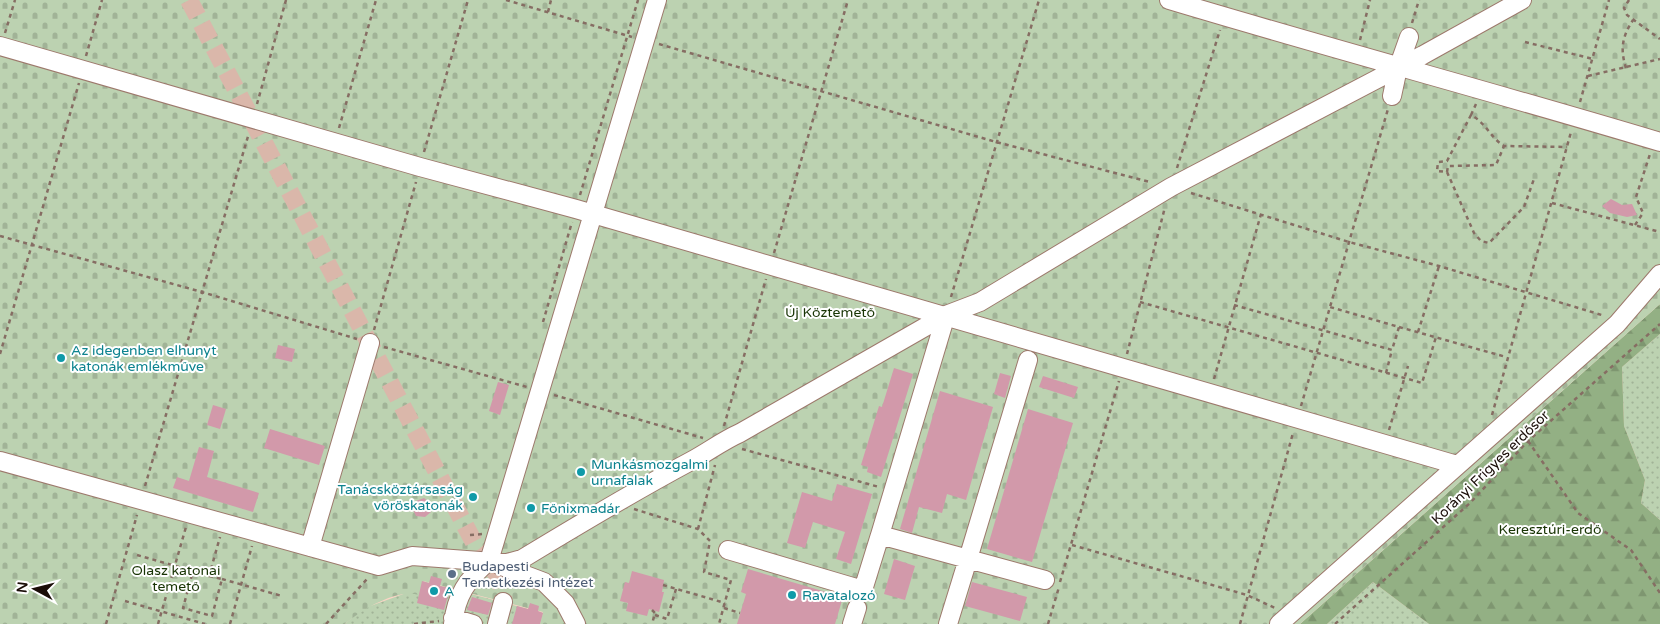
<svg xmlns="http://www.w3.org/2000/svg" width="1660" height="624" font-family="'Varela Round',sans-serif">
  <defs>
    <pattern id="grass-dots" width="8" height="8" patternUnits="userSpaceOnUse" patternTransform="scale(1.25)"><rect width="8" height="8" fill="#bcd2b1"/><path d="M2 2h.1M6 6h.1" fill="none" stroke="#a1b397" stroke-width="1.8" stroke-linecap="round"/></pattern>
    <pattern id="forest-firs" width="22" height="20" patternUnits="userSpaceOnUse" patternTransform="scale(1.25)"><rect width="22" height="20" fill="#93b084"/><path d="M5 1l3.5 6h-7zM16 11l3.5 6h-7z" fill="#7e9670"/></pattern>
    <pattern id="cemetery-stones" width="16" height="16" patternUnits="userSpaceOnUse" patternTransform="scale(1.25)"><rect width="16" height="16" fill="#bcd2b1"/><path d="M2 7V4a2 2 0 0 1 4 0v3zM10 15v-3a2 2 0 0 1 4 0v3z" fill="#a1b397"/></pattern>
  </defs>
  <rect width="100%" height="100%" fill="#fcd5c6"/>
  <path fill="url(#grass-dots)" d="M1660,334V520L1641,503L1645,480L1624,426L1622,367Z
    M422,581L543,613L540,624H345L362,609L409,592Z
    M1373,582L1429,624H1327Z"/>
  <path fill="url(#forest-firs)" d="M1660,304V334L1622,367L1624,426L1645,480L1641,503L1660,520V624H1429L1373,582L1327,624H1300Z"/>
  <path fill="url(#cemetery-stones)" d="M0,0H1660V304L1300,624H540L543,612L423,581L419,595C397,588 361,610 345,624H0Z"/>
  <path fill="#d299aa" d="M1611,199L1622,205L1632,204L1637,215L1627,217L1610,213L1602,206Z
    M278,345L295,349L292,362L275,358Z
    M894,368L913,374L881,477L867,472L868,467L861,465L879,406L882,407Z
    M1000,373L1011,376L1005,398L994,394Z
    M1043,376L1078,387L1074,398L1039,387Z
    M498,382L509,385L500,415L489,411Z
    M940,391L993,407L966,500L947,494L942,513L919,507L912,533L900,529Z
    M213,405L226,409L220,429L207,425Z
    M1028,409L1073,423L1032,562L987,549Z
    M270,429L325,446L319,465L264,448Z
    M199,447L214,451L207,477L259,493L253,512L173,488L177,477L189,481Z
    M837,484L872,494L851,564L836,559L845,532L813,522L805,548L787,543L802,492L832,501Z
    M424,498L430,503L431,512L425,517L416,516L412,508L416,501Z
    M894,559L915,566L905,600L884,594Z
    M748,569L843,597L835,624H737L746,594L741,592Z
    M632,571L664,580L662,592H664L659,612L649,609L647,616L626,611L628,603L620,601L625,582L629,583Z
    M431,576L442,579L440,586L450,588L444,610L417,603L422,581L429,583Z
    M972,582L1027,597L1020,621L965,606Z
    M472,597L492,603L488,615L467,610Z
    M530,603L539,606L538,611L543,613L540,624H512L517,606L528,609Z"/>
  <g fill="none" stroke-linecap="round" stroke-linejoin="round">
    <path stroke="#dab7aa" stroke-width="18" stroke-dasharray="18 9" stroke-linecap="butt" d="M189,0L478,550C491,564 505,582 503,602"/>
    <defs>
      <path id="minor" d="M1169,0C1332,49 1497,93 1660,142
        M0,46L420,167L576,209L1457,465
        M1392,96L1398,68L1409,37
        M0,461L379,566L412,556L507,563L522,559C578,525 633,492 691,461C708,452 722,441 740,433L946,315L980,302L1171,187L1423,55L1522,0
        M880,535L946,315
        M310,547L370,343
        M728,550L863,590L880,535L968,559L1028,360
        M499,565L544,582L565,603L576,624
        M453,618L473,624
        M453,624C456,596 467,579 489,561L657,0
        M497,624L503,602
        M852,624L857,608
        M948,624L968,559L1045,580
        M1279,624L1617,324L1660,274"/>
    </defs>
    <use href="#minor" stroke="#9d796c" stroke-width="20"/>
    <path stroke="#866d63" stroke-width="2.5" stroke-dasharray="4 4" stroke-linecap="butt" d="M506,0L632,37
      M1629,0L1624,8L1627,15L1660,39
      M548,12L551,0
      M1412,23L1419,0
      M5,33L15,0
      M1360,40L1370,0
      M1525,42L1593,59
      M659,44L996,142L1150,182
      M86,56L102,0
      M1626,68C1620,49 1622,37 1633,20
      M1588,76L1660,59
      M1580,102L1609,0
      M257,104L286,0
      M1476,104L1471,115C1485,122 1491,138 1504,146L1567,147
      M1471,115L1447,161L1438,162L1437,171L1447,172L1448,166L1496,165L1504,146
      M339,128L376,0
      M424,152L468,0
      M1177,168L1220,30
      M1447,172L1474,233L1481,241L1489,243L1524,207L1534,179
      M1191,193L1349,242L1439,266L1605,316
      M580,195L638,0
      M1552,203L1660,232
      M1635,225L1643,213L1636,197L1650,154
      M0,236L202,292L357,339
      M774,253L848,0
      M951,297L1039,0
      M1140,302L1422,383L1436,337
      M1234,305L1392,350L1399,327L1330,307
      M543,322L572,222
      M1399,327L1506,357
      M374,330L416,182
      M1418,332L1439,266
      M384,347L527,387
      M0,354L79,83
      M1127,354L1165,207
      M1386,373L1392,350
      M1214,379L1261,214
      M554,395L703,438
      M1301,406L1388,109
      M1492,415L1571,132
      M724,426L766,279
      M1389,430L1408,366
      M1528,441L1578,513L1631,550L1660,593
      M742,449L879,487
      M145,486L249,133
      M634,509L698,529L710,541L704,572L731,580L719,624
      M698,529L715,465
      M470,535L483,534
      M1072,545L1247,595L1275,608
      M137,555L193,571
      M209,576L222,579L212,616L183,608L193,571L209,576L220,537
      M222,579L282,596
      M1060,582L1119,381
      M663,585L725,603
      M125,601L205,624
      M724,608L740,613
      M652,610L655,613L652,624
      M655,615L667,619L676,589
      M106,624L137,515
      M158,624L186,527
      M230,624L252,546
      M326,624L368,578
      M414,624L439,621
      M1048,624L1059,587
      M1240,624L1293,433
      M1335,624L1470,503L1528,441L1660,324"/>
    <use href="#minor" stroke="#fff" stroke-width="18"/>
  </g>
  <g fill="#0f9aa8" stroke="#fff" stroke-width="2">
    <circle cx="61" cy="358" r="5"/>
    <circle cx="581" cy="472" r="5"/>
    <circle cx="473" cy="497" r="5"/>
    <circle cx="531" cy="508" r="5"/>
    <circle cx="434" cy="591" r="5"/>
    <circle cx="792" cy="595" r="5"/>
  </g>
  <circle fill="#5c6f8a" stroke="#fff" stroke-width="2" cx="452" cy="574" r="5"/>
  <g text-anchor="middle" stroke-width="4" stroke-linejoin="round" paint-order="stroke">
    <g font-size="14" fill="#183404" stroke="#fff">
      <text x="830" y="317">Új Köztemető</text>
      <text x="1550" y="534">Keresztúri-erdő</text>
      <text x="176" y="575">Olasz katonai<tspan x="176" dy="16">temető</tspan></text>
    </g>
    <g font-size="14" fill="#0d838f" stroke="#fff" text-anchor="start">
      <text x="71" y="355">Az idegenben elhunyt<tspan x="71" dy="16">katonák emlékműve</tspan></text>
      <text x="591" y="469">Munkásmozgalmi<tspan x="591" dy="16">urnafalak</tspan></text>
      <text x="463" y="494" text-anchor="end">Tanácsköztársaság<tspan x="463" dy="16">vöröskatonák</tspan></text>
      <text x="541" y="513">Főnixmadár</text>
      <text x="444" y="596">A</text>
      <text x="802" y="600">Ravatalozó</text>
    </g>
    <g font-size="14" fill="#1a0d08" stroke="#fff">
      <text transform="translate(1490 467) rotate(-44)" y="5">Korányi Frigyes erdősor</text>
    </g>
    <g font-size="14" fill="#4e5e75" stroke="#fff" text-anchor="start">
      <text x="462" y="571">Budapesti<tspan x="462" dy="16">Temetkezési Intézet</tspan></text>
    </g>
  </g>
  <g transform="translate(35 589) rotate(277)" stroke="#ffffff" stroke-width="4" paint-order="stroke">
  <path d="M0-4L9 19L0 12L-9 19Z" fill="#1a0d08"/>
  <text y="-8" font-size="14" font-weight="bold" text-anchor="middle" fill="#1a0d08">N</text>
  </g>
</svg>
